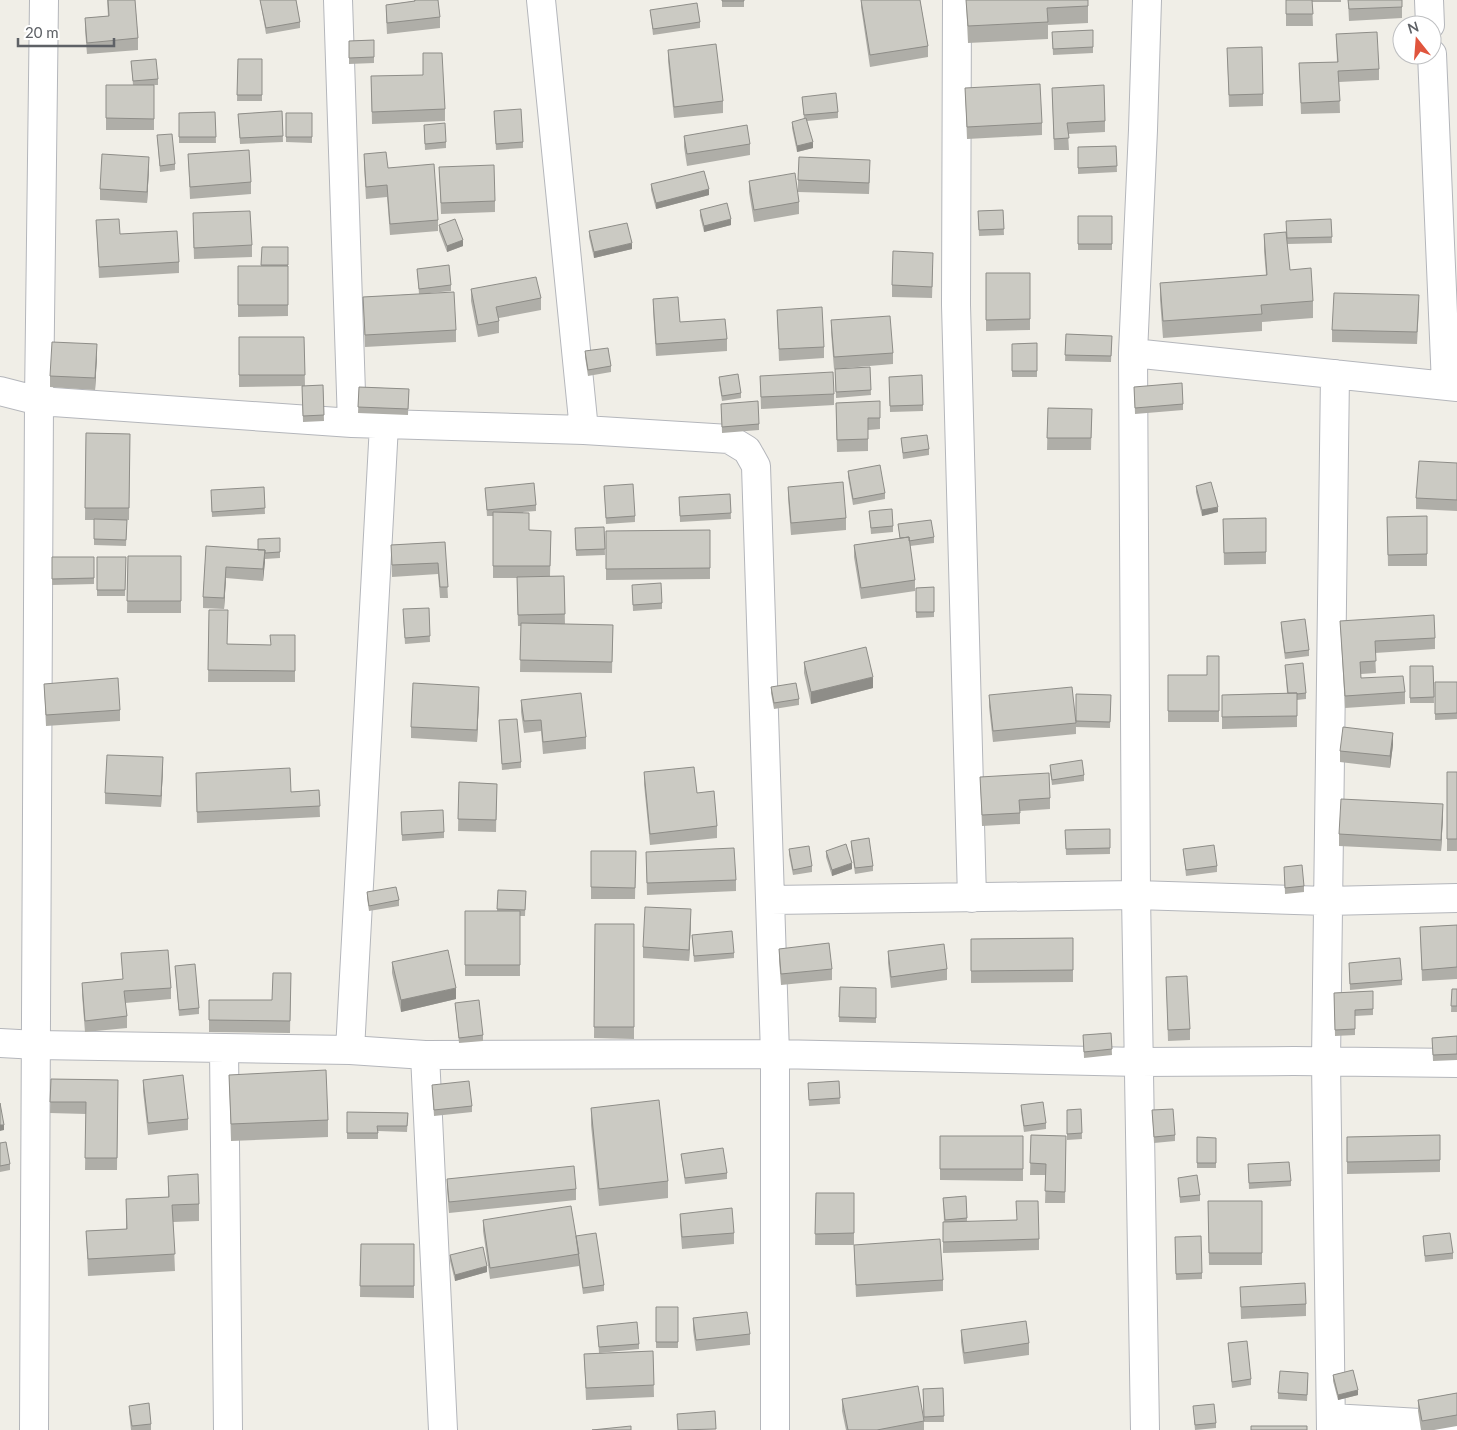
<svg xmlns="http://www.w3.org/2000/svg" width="1457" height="1430" font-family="Lato,sans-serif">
  <rect width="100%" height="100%" fill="#f0eee7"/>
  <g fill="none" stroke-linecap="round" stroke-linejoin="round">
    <defs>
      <path id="street" d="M338,0L352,423
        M541,0L584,430
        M957,0L956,305L972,898
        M1429,0L1430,25
        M1432,54L1446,385
        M1133,353L1457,387
        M0,391L39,401L352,423L584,430L729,439L747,450L756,466L775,1054V1430
        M771,900L1136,895L1327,901L1457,898
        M0,1043L37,1045L350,1050L425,1055L775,1054L1139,1062L1294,1061L1457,1063
        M224,1049L228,1430
        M350,1050L384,425
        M425,1055L443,1430
        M1331,1418L1457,1425
        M34,1430L39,401L44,0
        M1145,1430L1136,895L1133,353L1143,130L1147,0
        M1331,1430L1326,1061L1335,374"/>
    </defs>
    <use href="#street" stroke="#b4b6bb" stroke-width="30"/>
    <use href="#street" stroke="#fff" stroke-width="28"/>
  </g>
  <path fill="#afaea8" d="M107,0H135L138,38V50L87,54L85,30V18L108,16Z
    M260,0H296L300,22V28L266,34Z
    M414,0H438L440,17V28L387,34L386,16V5L414,1Z
    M722,0H744V7H722Z
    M861,0H920L928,46V57L870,67L861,7Z
    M966,0H1088V23L1048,25V39L968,43Z
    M1286,0H1341V2H1312L1313,26H1286Z
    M1348,0H1402V18L1349,21Z
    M650,10L700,22V28L653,35Z
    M1093,30V53L1053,55L1052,32Z
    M1336,34L1379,69V80L1339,82L1340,113L1301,114L1299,63L1337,62Z
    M374,40V63L349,64V41Z
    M1227,48L1263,94V106L1229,107Z
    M668,50L723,101V113L674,118L668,61Z
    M238,59H262V101H237Z
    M131,61L158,79V85H154V130H106V85H133Z
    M371,76L445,109V121L372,124Z
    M965,88L1042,123V135L967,139Z
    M1052,88L1105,121V132L1068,134L1069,150H1054Z
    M802,97L838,112V118L807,121L813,148L797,152L792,128V122L804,119Z
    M282,111L283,142L240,144L238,114Z
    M494,111L523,142V148L496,150Z
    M215,112L216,143H179V113Z
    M286,113H312V143L286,142Z
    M424,125L446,142V148L425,150Z
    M157,135L175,164V170L160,172Z
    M684,136L750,144V155L687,166L684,147Z
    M1116,146L1117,172L1078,174V147Z
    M188,154L251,182V194L190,199Z
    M364,154L388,168L438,220V231L390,235L387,197L366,199L364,166Z
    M439,167L495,201V212L441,214Z
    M149,168L147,203L100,200V189Z
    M870,171L869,194L798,192V180Z
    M749,181L799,202V214L754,222L749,192Z
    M651,184L709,195L656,209L651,190Z
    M700,210L731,225L704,232L700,216Z
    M1003,210L1004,235L979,236L978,211Z
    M1078,216H1112V250H1078Z
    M1331,219L1332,243L1287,244L1290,270L1313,301V318L1262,322V331L1163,338L1160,300V283L1266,275L1264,251V234L1286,232Z
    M96,220L120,234L179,262V273L99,278Z
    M193,225L252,245V257L194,259Z
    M439,225L463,246L447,252L439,231Z
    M589,231L632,249L594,258L589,237Z
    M262,247H288V316L238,317V266H261Z
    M933,265L932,298L892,297V285Z
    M417,269L451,285V291L430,293L456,330V342L365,347L363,297L419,294Z
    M986,273H1030V330L986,331Z
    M471,289L541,298V310L499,318V333L478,337L471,301Z
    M653,299L680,322L727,339V351L656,356L653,310Z
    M1419,306L1417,344L1332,342V330Z
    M777,310L824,347V358L779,361Z
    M831,320L893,353V364L834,369L831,332Z
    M1066,334L1112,336L1111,362L1065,361Z
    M239,337H304L305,386L323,385L324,421L303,422L302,386L239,387Z
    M1037,343V377H1012V344Z
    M585,351L611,366V372L588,376L585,357Z
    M97,356L95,390L50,387V376Z
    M870,367L871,395L836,398L835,369Z
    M760,376L834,394V405L761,409Z
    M719,377L741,393V398L722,401L719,383Z
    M889,377L923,405V411L890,412Z
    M359,387L409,389L408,415L358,413Z
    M1134,387L1183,404V410L1135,414Z
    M880,401V429L868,430V451L837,452L836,403Z
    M721,404L759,424V430L722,433Z
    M1048,408L1092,409L1091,450H1047Z
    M86,433L130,434L129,520H127L126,546L94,545V520H85Z
    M901,438L929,449V455L903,459Z
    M1457,463V511L1416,509V498Z
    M848,471L885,493V499L853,505L848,477Z
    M604,486L635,516V522L606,524Z
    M1196,486L1218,512L1202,516L1196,492Z
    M264,487L265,514L212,517L211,496Z
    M788,487L846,518V530L791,535L788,498Z
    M485,488L536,505V511L523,512L529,530L551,531L550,576H564L565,624L613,625L612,673L520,672L521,626H518L517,578H493V516H487Z
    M730,494L731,519L680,522L679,497Z
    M869,511L893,526V532L871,534Z
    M1427,516V566H1388L1387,517Z
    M1266,518V564L1224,565L1223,519Z
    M898,524L934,537V543L910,546L915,580V591L861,599L854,557V545L900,538Z
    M604,527L605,555L576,556L575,528Z
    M710,530V579L606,580V531Z
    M280,538V558L265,559L263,581L226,578L224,609L203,608V597L206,546L258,550Z
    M445,542L448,598H440L438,574L392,577L391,545Z
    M128,556H181V613H127Z
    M52,557H94V584L52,585Z
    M97,557H126L125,596H97Z
    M632,585L662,603V609L633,611Z
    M934,587V617L916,618V588Z
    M429,608L430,642L405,644L403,615Z
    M209,610L227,644L270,645L295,635V682H208Z
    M1340,621L1435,638V649L1375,653L1376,673L1361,674V678L1405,692V704L1345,708Z
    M1281,622L1309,650V656L1285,659L1281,628Z
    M1219,656V722H1168V675H1207Z
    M804,662L873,688L811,704L804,673Z
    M1285,665L1306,693V699L1297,700V727L1222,729V695L1287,693Z
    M1410,666H1433L1434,703H1410Z
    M1435,682H1457V719L1435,720Z
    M44,684L120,710V721L46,726Z
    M771,687L799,699V705L774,709L771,693Z
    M1076,694L1111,695L1110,728L1076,727Z
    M989,695L1076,723V734L993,742L989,707Z
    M479,698L477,742L411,738V727Z
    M521,700L586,737V749L543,754L541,731L524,733L521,712Z
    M499,720L521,762V768L502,770Z
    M1393,745L1390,768L1340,762V751Z
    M1050,765L1084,775V781L1052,785L1050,771Z
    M163,768L161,807L105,804V793Z
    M644,772L697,793L717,826V838L650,845L644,784Z
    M1447,772H1457V851H1447Z
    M196,773L291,792L319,790L320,817L197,823Z
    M980,777L1050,798V809L1020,811V824L982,826Z
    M459,782L497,784L496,832L458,831Z
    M401,812L444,832V838L402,841Z
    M1443,816L1441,851L1339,846V834Z
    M1110,829V854L1066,855L1065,830Z
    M851,841L873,866V871L855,874L851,846Z
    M789,849L812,866V872L793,875L789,855Z
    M1183,849L1217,866V872L1186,876Z
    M591,851H636L635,899H591Z
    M826,851L852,869L832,876L826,857Z
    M646,852L736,880V891L647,895Z
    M1284,867L1304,886V892L1285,894Z
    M498,890L526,891L525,916H520V976H465V911H497Z
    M367,892L399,900V906L369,911L367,898Z
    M691,921L689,961L643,958V947Z
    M595,924H634V1039L594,1038Z
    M1457,925V979L1422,981L1420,927Z
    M692,935L734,953V958L694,962Z
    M1073,938V982L971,983V939Z
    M779,949L832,969V980L781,985L779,960Z
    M888,951L947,969V980L891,988L888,963Z
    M121,953L171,988V999L125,1003L127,1016V1028L85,1032L82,995V983L123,979Z
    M392,962L456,999L401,1012L392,973Z
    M1349,963L1402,980V985L1350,990Z
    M175,966L199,1008V1014L179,1016Z
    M291,973L290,1033L209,1032V1000H272Z
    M1166,977L1190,1029V1040L1168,1041Z
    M840,987L876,988V1023L839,1022Z
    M1452,989H1457V1012H1451Z
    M1373,991V1015L1355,1016V1035L1335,1036L1334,993Z
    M455,1003L483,1035V1041L459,1043Z
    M1111,1033L1112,1055L1084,1058L1083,1035Z
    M1457,1036V1060L1433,1061L1432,1038Z
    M229,1075L328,1120V1137L231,1141Z
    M51,1079L118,1080L117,1170H85L86,1114L50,1113Z
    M143,1080L188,1119V1130L148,1135L143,1091Z
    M839,1081L840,1104L809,1106L808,1083Z
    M432,1085L472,1106V1112L434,1116Z
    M1021,1105L1046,1123V1129L1024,1132L1021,1111Z
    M591,1108L668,1181V1198L599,1206L591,1125Z
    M1081,1109L1082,1139L1067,1140V1110Z
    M1152,1110L1175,1135V1141L1154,1143Z
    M347,1112L408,1113L407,1132L378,1131V1139H347Z
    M1031,1135L1066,1136L1065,1203H1045L1046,1175H1030Z
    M1440,1135V1172L1347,1174V1137Z
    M940,1136H1023V1181L940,1180Z
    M1197,1137L1216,1138V1168H1197Z
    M0,1143L10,1164V1170L0,1172Z
    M681,1154L727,1173V1179L685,1184Z
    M1248,1164L1291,1181V1186L1249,1189Z
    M168,1176L199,1204V1221L173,1222L175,1271L88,1276L86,1231L126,1229V1199L168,1197Z
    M1178,1178L1200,1195V1201L1180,1203Z
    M447,1179L576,1189V1200L449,1213L447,1190Z
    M816,1193H854V1245H815Z
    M966,1196L967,1221L1039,1239V1250L943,1253V1222H944L943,1198Z
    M1208,1201H1262V1265H1209Z
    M680,1214L734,1233V1244L682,1249L680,1225Z
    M483,1220L576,1236L604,1285V1291L583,1294L579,1266L490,1279L483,1231Z
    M1423,1236L1453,1253V1259L1425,1262Z
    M1175,1237L1202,1273V1279L1176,1280Z
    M361,1244H414V1298L360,1297Z
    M854,1245L943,1280V1291L856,1297Z
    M450,1255L487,1272L455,1281L450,1261Z
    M1240,1287L1306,1304V1316L1241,1319Z
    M656,1307H678V1348H656Z
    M693,1318L750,1334V1345L696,1351L693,1330Z
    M597,1326L639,1344V1349L599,1353Z
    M961,1330L1029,1343V1355L964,1364L961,1342Z
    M1228,1343L1251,1379V1385L1232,1388Z
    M653,1351L654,1397L586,1400L584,1354Z
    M1333,1375L1358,1395L1338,1400L1333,1381Z
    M1308,1379L1307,1401L1278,1399V1393Z
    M943,1388L944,1422H924V1430H846L842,1411V1399L924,1421L923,1389Z
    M1457,1393V1426L1434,1430H1421L1418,1411V1400Z
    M129,1406L151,1424V1430H131L129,1412Z
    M1193,1406L1216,1423V1428L1195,1430Z"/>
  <path fill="#8e8d88" d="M813,142V148L797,152V146Z
    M149,157V168L147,203V192Z
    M709,189V195L656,209V203Z
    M731,219V225L704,232V226Z
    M463,240V246L447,252V246Z
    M632,243V249L594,258V252Z
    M97,344V356L95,390V378Z
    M1218,507V512L1202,516V510Z
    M265,550V562L263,581V569Z
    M226,567V578L224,609V598Z
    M873,677V688L811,704V692Z
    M479,687V698L477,742V730Z
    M1393,733V745L1390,768V756Z
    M163,757V768L161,807V796Z
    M1443,804V816L1441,851V840Z
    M852,863V869L832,876V870Z
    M691,909V921L689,961V950Z
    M456,988V999L401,1012V1000Z
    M0,1125H4V1130L0,1131Z
    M487,1266V1272L455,1281V1275Z
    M1358,1390V1395L1338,1400V1395Z"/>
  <path fill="#cbcac3" stroke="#8e8d88" d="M108,0H135L138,38L87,43L85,18L109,16Z
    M260,0H296L300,22L266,28Z
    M415,0H438L440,17L387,23L386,5L415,1Z
    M722,0H744V1H722Z
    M861,0H920L928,46L870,55Z
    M966,0H1088V6L1047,8L1048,22L968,26Z
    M1286,0H1312L1313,14H1286Z
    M1348,0H1402V7L1349,9Z
    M697,3L700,22L653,29L650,10Z
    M1093,30V47L1053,49L1052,32Z
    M1377,32L1379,69L1338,71L1340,101L1301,103L1299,63L1338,62L1336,34Z
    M374,40V57L349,58V41Z
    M716,44L723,101L674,107L668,50Z
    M1262,47L1263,94L1229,95L1227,48Z
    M423,53H442L445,109L372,112L371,76L423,75Z
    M156,59L158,79L133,81L131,61Z
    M238,59H262V95H237Z
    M1040,84L1042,123L967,127L965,88Z
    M106,85H154V119L106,118Z
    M1104,85L1105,121L1067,123L1069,138L1054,139L1052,88Z
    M836,93L838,112L804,115L802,97Z
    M521,109L523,142L496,144L494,111Z
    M282,111L283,136L240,138L238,114Z
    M215,112L216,137H179V113Z
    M286,113H312V137H286Z
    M806,118L813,142L797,146L792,122Z
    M445,123L446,142L425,144L424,125Z
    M747,125L750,144L687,154L684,136Z
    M172,134L175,164L160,166L157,135Z
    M1116,146L1117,166L1078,168V147Z
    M249,150L251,182L190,187L188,154Z
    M386,152L388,168L434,164L438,220L390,224L387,185L366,187L364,154Z
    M102,154L149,157L147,192L100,189Z
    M799,157L870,160L869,183L798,180Z
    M494,165L495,201L441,203L439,167Z
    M704,171L709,189L656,203L651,184Z
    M795,173L799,202L754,210L749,181Z
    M727,203L731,219L704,226L700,210Z
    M1003,210L1004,229L979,230L978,211Z
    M250,211L252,245L194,248L193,213Z
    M1078,216H1112V244H1078Z
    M119,219L120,234L177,231L179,262L99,267L96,220Z
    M455,219L463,240L447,246L439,225Z
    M1331,219L1332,237L1287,238L1286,221Z
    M627,223L632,243L594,252L589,231Z
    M1286,232L1290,270L1311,268L1313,301L1261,305L1262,314L1163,321L1160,283L1267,275L1264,234Z
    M262,247H288V265H261Z
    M893,251L933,253L932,287L892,285Z
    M449,265L451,285L419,289L417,269Z
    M238,266H288V305H238Z
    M986,273H1030V319L986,320Z
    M536,277L541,298L496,307L499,321L478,325L471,289Z
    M454,292L456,330L365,335L363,297Z
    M1334,293L1419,295L1417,332L1332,330Z
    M678,297L680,322L725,319L727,339L656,344L653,299Z
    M822,307L824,347L779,349L777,310Z
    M890,316L893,353L834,357L831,320Z
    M1066,334L1112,336L1111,356L1065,355Z
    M239,337H304L305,375H239Z
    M52,342L97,344L95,378L50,376Z
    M1037,343V371H1012V344Z
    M608,348L611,366L588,370L585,351Z
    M870,367L871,390L836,392L835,369Z
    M833,372L834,394L761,397L760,376Z
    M738,374L741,393L722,396L719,377Z
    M922,375L923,405L890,406L889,377Z
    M1182,383L1183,404L1135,408L1134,387Z
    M323,385L324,415L303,416L302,386Z
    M359,387L409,389L408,409L358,407Z
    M758,401L759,424L722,427L721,404Z
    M880,401V418H868V439L837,440L836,403Z
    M1048,408L1092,409L1091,438H1047Z
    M86,433L130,434L129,508H85Z
    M927,435L929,449L903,453L901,438Z
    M1419,461L1457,463V500L1416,498Z
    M880,465L885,493L853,499L848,471Z
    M843,482L846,518L791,523L788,487Z
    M1211,482L1218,507L1202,510L1196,486Z
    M534,483L536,505L487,510L485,488Z
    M633,484L635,516L606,518L604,486Z
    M264,487L265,508L212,512L211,490Z
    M730,494L731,513L680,516L679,497Z
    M892,509L893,526L871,528L869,511Z
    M493,512L529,513V530L551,531L550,566H493Z
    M1427,516V554L1388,555L1387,517Z
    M1266,518V552L1224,553L1223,519Z
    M94,519L127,520L126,540L94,539Z
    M931,520L934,537L909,541V537L900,538L898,524Z
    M604,527L605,549L576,550L575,528Z
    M710,530V568L606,569V531Z
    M909,537L915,580L861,588L854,545Z
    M280,538V552L265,553V550H258V539Z
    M445,542L448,587H440L438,563L392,565L391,545Z
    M206,546L265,550L263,569L226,567L224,598L203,597Z
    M128,556H181V601H127Z
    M52,557H94V578L52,579Z
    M97,557H126L125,590H97Z
    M564,576L565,614L518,615L517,577Z
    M661,583L662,603L633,605L632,585Z
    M934,587V612H916V588Z
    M429,608L430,636L405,638L403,609Z
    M209,610H228L227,644L271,645L270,635H295V671L208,670Z
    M1434,615L1435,638L1375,641L1376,661L1360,662L1361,678L1403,676L1405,692L1345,696L1340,621Z
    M1305,619L1309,650L1285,653L1281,622Z
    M521,623L613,625L612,662L520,660Z
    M866,647L873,677L811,692L804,662Z
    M1207,656H1219V711H1168V675H1207Z
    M1303,663L1306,693L1297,694V693H1288L1285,665Z
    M1410,666H1433L1434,697L1410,698Z
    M118,678L120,710L46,715L44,684Z
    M1435,682H1457V713L1435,714Z
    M413,683L479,687L477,730L411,727Z
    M796,683L799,699L774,703L771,687Z
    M1072,687L1076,723L993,731L989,695Z
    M581,693L586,737L543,742L541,720L524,721L521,700Z
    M1297,693V716L1222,717V695Z
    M1076,694L1111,695L1110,722L1076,721Z
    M517,719L521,762L502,764L499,720Z
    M1343,727L1393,733L1390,756L1340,751Z
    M107,755L163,757L161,796L105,793Z
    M1082,760L1084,775L1052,780L1050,765Z
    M694,767L697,793L714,791L717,826L650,834L644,772Z
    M290,768L291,792L319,790L320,806L197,812L196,773Z
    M1447,772H1457V839H1447Z
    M1049,773L1050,798L1019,800L1020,813L982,815L980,777Z
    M459,782L497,784L496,820L458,819Z
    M1341,799L1443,804L1441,840L1339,834Z
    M443,810L444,832L402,835L401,812Z
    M1110,829V848L1066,849L1065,830Z
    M869,838L873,866L855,868L851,841Z
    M846,844L852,863L832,870L826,851Z
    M1214,845L1217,866L1186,870L1183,849Z
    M809,846L812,866L793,870L789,849Z
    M734,848L736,880L647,883L646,852Z
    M591,851H636L635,888L591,887Z
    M1302,865L1304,886L1285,888L1284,867Z
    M396,887L399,900L369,906L367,892Z
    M498,890L526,891L525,910L497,909Z
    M645,907L691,909L689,950L643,947Z
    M465,911H520V965H465Z
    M595,924H634V1027H594Z
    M1457,925V967L1422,970L1420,927Z
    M732,931L734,953L694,956L692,935Z
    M1073,938V970L971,971V939Z
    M829,943L832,969L781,974L779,949Z
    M944,944L947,969L891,977L888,951Z
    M168,950L171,988L124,991L127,1016L85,1021L82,983L123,979L121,953Z
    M448,950L456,988L401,1000L392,962Z
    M1400,958L1402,980L1350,984L1349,963Z
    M195,964L199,1008L179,1010L175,966Z
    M273,973H291L290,1021L209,1020V1000H272Z
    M1187,976L1190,1029L1168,1030L1166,977Z
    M840,987L876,988V1018L839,1017Z
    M1452,989H1457V1006H1451Z
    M1373,991V1009L1355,1010V1029L1335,1030L1334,993Z
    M479,1000L483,1035L459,1038L455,1003Z
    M1111,1033L1112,1049L1084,1052L1083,1035Z
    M1457,1036V1054L1433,1055L1432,1038Z
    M326,1070L328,1120L231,1124L229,1075Z
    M183,1075L188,1119L148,1123L143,1080Z
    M51,1079L118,1080L117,1158H85L86,1102H50Z
    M469,1081L472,1106L434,1110L432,1085Z
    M839,1081L840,1098L809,1100L808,1083Z
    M659,1100L668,1181L599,1189L591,1108Z
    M1043,1102L1046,1123L1024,1126L1021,1105Z
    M0,1103L4,1125H0Z
    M1081,1109L1082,1133L1067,1134V1110Z
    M1173,1109L1175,1135L1154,1137L1152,1110Z
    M347,1112L408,1113L407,1126H377L378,1133H347Z
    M1031,1135L1066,1136L1065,1192L1045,1191L1046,1164L1030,1163Z
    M1440,1135V1160L1347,1162V1137Z
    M940,1136H1023V1169H940Z
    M1197,1137L1216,1138V1163H1197Z
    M6,1142L10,1164L0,1166V1143Z
    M723,1148L727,1173L685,1178L681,1154Z
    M1289,1162L1291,1181L1249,1183L1248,1164Z
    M574,1166L576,1189L449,1202L447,1179Z
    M198,1174L199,1204L172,1205L175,1254L88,1259L86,1231L127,1229L126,1199L169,1197L168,1176Z
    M1197,1175L1200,1195L1180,1197L1178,1178Z
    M816,1193H854V1233L815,1234Z
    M966,1196L967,1218L945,1220L943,1198Z
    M1016,1201H1038L1039,1239L943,1242V1222L1017,1220Z
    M1208,1201H1262V1253H1209Z
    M571,1206L579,1254L490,1268L483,1220Z
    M732,1208L734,1233L682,1237L680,1214Z
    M596,1233L604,1285L583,1288L576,1236Z
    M1450,1233L1453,1253L1425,1256L1423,1236Z
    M1201,1236L1202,1273L1176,1274L1175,1237Z
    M940,1239L943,1280L856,1285L854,1245Z
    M361,1244H414V1286H360Z
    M483,1247L487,1266L455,1275L450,1255Z
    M1305,1283L1306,1304L1241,1307L1240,1287Z
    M656,1307H678V1342H656Z
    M747,1312L750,1334L696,1340L693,1318Z
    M1026,1321L1029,1343L964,1353L961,1330Z
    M637,1322L639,1344L599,1347L597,1326Z
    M1247,1341L1251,1379L1232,1382L1228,1343Z
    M653,1351L654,1385L586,1388L584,1354Z
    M1353,1370L1358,1390L1338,1395L1333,1375Z
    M1280,1371L1308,1373L1307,1395L1278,1393Z
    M918,1386L924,1421L877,1430H848L842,1399Z
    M943,1388L944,1416L924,1417L923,1389Z
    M1457,1393V1415L1422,1421L1418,1400Z
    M149,1403L151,1424L132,1426L129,1406Z
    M1214,1404L1216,1423L1195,1425L1193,1406Z
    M715,1411L716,1429L678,1430L677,1414Z
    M631,1426V1430H592Z
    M1251,1426H1307V1430H1251Z"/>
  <g transform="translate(1417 40) rotate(343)"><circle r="24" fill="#ffffff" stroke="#bfc0c2"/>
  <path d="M0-4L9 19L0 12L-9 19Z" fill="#e0553d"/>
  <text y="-8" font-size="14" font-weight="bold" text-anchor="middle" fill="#5e6166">N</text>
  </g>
  <path d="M18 38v8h96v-8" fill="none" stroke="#5e6166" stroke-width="2.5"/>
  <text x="25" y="38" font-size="15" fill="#5e6166" stroke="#ffffff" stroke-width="4" paint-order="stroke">20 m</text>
</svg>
